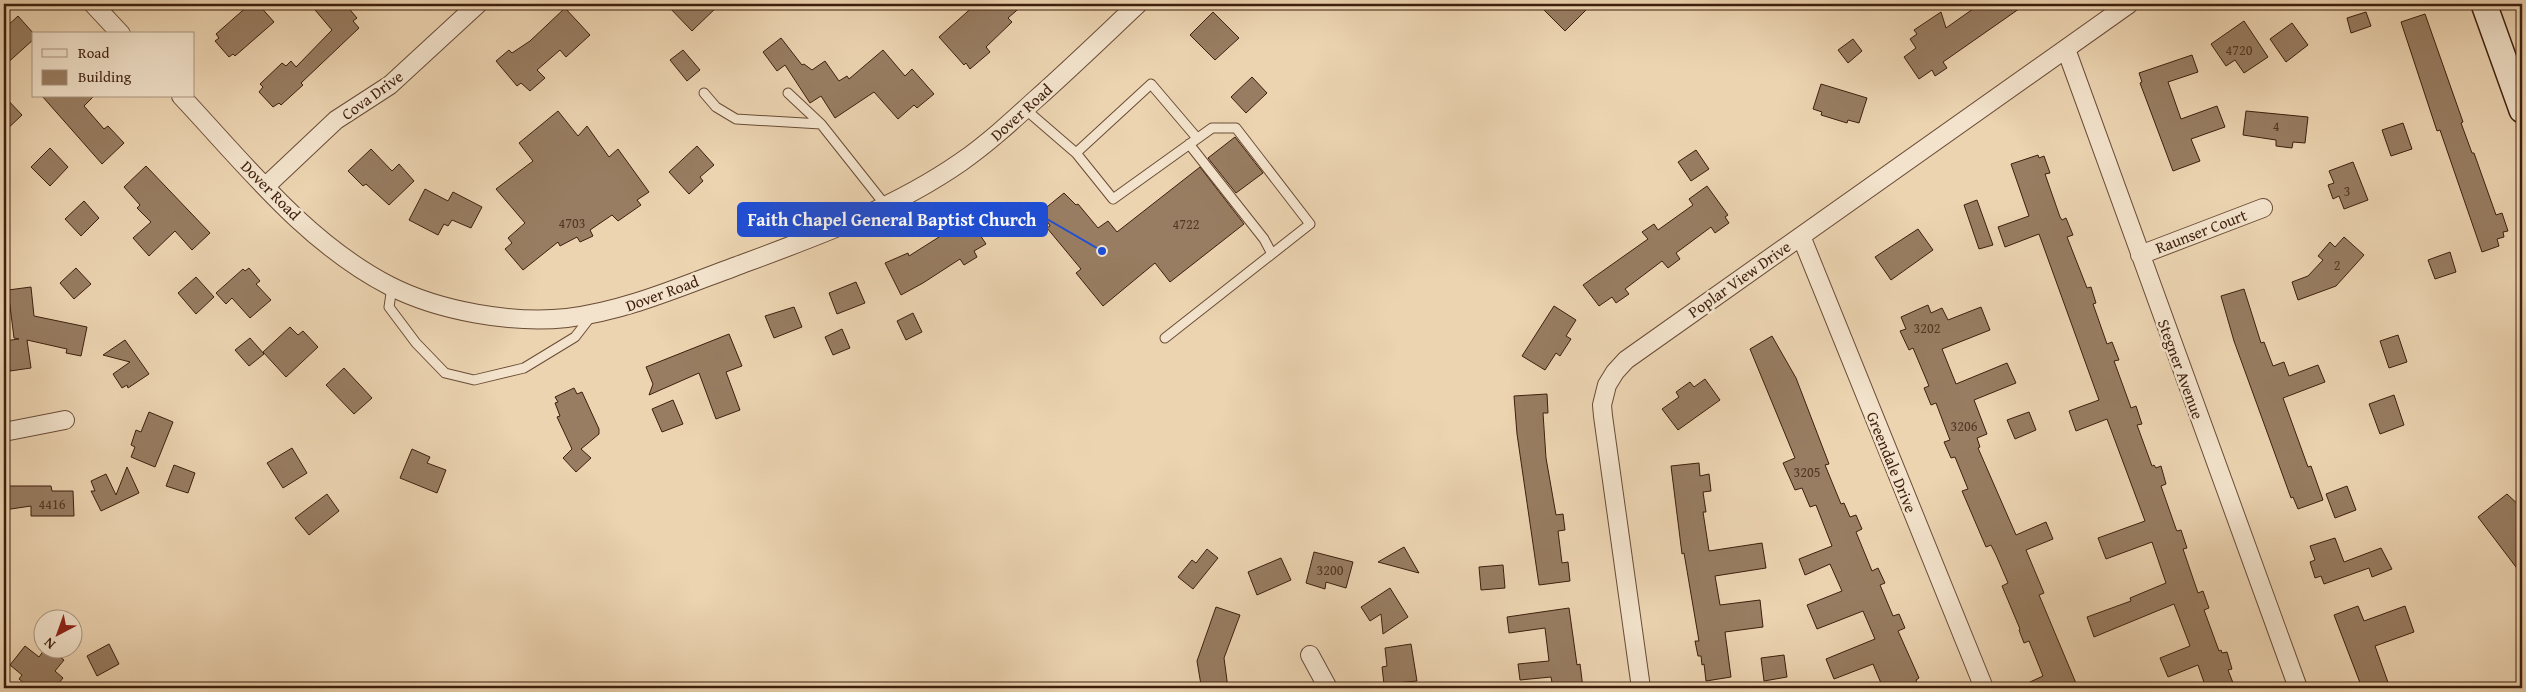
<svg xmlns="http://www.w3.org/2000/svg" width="2526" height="692" font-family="'Gentium Book Plus',serif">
  <rect width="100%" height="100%" fill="#ecd4b1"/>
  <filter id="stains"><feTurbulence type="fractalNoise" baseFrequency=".004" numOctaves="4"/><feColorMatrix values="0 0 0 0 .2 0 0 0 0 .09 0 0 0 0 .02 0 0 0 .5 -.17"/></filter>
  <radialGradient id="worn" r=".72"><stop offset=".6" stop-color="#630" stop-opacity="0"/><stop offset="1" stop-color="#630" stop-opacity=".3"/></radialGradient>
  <path fill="#987d62" stroke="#3e1f0d" d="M250,4H258L274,22L235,56L233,54L229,57L215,41L219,38L216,34Z
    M310,4H345L357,18L353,21L359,28L301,83L303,85L281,105L279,103L273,107L259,92L263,87L260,84L282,63L286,66L291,61L296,67L332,30Z
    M666,4H720L692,31Z
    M976,4H1024L1008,18L1012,22L986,47L990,52L970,69L966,63L964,65L939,37Z
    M1538,4H1592L1565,31Z
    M1980,4H2026L1943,62L1947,68L1935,76L1932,70L1919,79L1904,57L1916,48L1910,39L1917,34L1914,30L1941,12L1946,28Z
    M565,8L590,35L566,57L560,50L537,70L545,78L530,91L521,83L517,86L496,61L509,50L512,53L530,41Z
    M1213,12L1239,38L1215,60L1190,35Z
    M2366,12L2371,26L2351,33L2347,18Z
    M2425,14L2463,122L2461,123L2472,153H2474L2496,215L2502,213L2508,231L2503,232L2504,237L2497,239L2499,246L2482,252L2440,130L2437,131L2401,22Z
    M18,16L34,34V39L4,66V29Z
    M2244,21L2268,57L2244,73L2235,60L2226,66L2211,44Z
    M2292,23L2308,45L2286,62L2270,39Z
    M781,38L802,65L804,64L812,70L825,61L839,81L847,76L849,79L883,50L905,76L912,69L934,94L917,108L914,105L898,119L874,92L835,118L821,96L810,103L785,65L777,71L763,52Z
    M1853,39L1862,51L1848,63L1838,50Z
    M683,50L700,70L687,81L670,60Z
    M2192,55L2198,72L2168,82L2181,119L2217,106L2225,127L2191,139L2200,161L2173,171L2140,83L2142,82L2139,73Z
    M1252,77L1267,93L1246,113L1231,97Z
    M1821,84L1867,98L1859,123L1848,120L1847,123L1821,115L1822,112L1813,109Z
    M4,96L22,115L4,132Z
    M42,96H94L84,106L104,129L108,126L124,143L102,164Z
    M558,111L578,136L587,126L609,157L618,149L649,192L637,200L641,205L618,221L612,215L590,230L593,236L580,242L577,237L560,246L558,242L523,270L505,249L512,243L508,238L525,223L496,189L533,161L519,143Z
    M2246,111L2308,117L2305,143L2293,142L2292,148L2276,146V140L2243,135Z
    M2403,123L2412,149L2391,156L2382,130Z
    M1235,137L1263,173L1236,193L1208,158Z
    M697,146L714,165L700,177L703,181L689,194L669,172Z
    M50,148L68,167L50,186L31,167Z
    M371,149L392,171L399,164L414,181L389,205L366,184L363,186L348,171Z
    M1696,150L1709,169L1691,181L1678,162Z
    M2038,155L2039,158L2044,156L2050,173L2045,174L2060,217L2062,220L2066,218L2073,235L2067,237L2087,288L2091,287L2096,303L2093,304L2107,344L2112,342L2119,360L2114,361L2130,405L2131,408L2136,406L2142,424L2137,425L2152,466L2154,465L2156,468L2161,466L2166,484L2161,486L2176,529L2177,531L2181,530L2187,548L2183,549L2198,593L2203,591L2209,608L2204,610L2219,651L2221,650L2222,653L2227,652L2232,669L2228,670L2235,688H2206L2198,665L2168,677L2160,658L2190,646L2174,604L2094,637L2087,617L2131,601L2130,598L2166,583L2152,542L2106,559L2098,538L2145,521L2107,419L2076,431L2069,411L2099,400L2039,234L2005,247L1998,227L2029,216L2011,164Z
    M2353,162L2368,200L2344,209L2339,196L2333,199L2328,185L2334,183L2329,171Z
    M146,166L210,233L192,250L175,231L149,256L133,238L151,222L137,208L140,205L124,187Z
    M1200,167L1244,224L1170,282L1155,263L1103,306L1076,273L1081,269L1047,228L1050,226L1042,211L1064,193L1076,205L1078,204L1098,228L1108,221L1117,232Z
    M1707,186L1728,215L1725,217L1729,223L1715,233L1711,227L1676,253L1680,259L1668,268L1662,261L1625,289L1629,294L1616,303L1612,297L1599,306L1583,285L1648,239L1642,232L1654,224L1658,230L1693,205L1689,199Z
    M425,189L448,201L453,192L482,207L471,228L452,220L448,226L444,224L438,235L409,220Z
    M1977,200L1993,245L1979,249L1964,205Z
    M84,201L99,218L81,236L65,219Z
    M969,218L986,244L974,251L977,257L964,265L960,259L923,283L901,295L885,263L908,253L909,256Z
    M1918,229L1933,250L1891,280L1875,257Z
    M2344,237L2364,255L2336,286L2298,300L2292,282L2308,276L2323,260L2318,256L2330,242L2335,247Z
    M2450,252L2456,272L2435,279L2428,260Z
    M76,268L91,284L74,299L60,283Z
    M249,268L260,281L256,284L271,300L250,318L232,298L226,304L216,293L243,269L245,271Z
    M196,277L214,297L196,314L178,293Z
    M856,282L865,303L837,314L829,293Z
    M31,287L34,316L87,327L81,356L66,353L67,349L27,340L31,368L10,371L9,365L4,366V341L19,339L14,338L8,290Z
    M2244,289L2261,343L2264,342L2273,366L2284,362L2289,376L2318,365L2325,382L2283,398L2308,467L2311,466L2323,500L2298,509L2293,497L2291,498L2234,341L2221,296Z
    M1928,305L1931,313L1942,308L1948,320L1981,307L1990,330L1942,349L1956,384L2007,363L2016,383L1974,400L1987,434L1977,438L1980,447L1978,448L2016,535L2046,522L2053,539L2026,550L2044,593L2039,595L2078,688H2017L2043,676L2029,641L2024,643L2019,630L2020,629L2002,586L2008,583L1996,555L1991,545L1986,547L1962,491L1968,489L1955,457L1951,458L1944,442L1950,440L1936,403L1931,405L1924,388L1929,386L1913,348L1909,350L1900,331L1906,329L1901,317Z
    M1554,306L1576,320L1566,336L1571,339L1560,356L1556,353L1545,370L1522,356Z
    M794,307L802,327L774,338L765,316Z
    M913,313L922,332L906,340L897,321Z
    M290,327L298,335L303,331L318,347L286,377L263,352Z
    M842,329L850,348L833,355L825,337Z
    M729,334L742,366L726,372L740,410L716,419L699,373L649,395L653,384L646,367Z
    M2398,335L2407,362L2389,368L2380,341Z
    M1772,336L1796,378L1829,464L1825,465L1841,504L1844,503L1850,517L1856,515L1862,529L1856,532L1872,571L1878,568L1885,583L1880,585L1893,616L1899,614L1905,628L1898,631L1919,678L1916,680L1919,688H1883L1873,664L1834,679L1826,659L1875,639L1863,611L1817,629L1807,605L1842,591L1830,564L1805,575L1799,559L1832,546L1816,505L1810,507L1802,488L1795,490L1783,463L1795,458L1750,349Z
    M250,338L264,354L249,366L235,350Z
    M125,340L149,374L128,388L127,385L122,388L113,374L130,362L103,355Z
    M344,368L372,398L354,414L326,385Z
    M1705,379L1720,400L1678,430L1662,409L1679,397L1676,392L1690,382L1694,387Z
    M574,388L577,394L582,392L599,429V434L581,449L591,458L576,472L563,458L572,449L557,417L560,416L555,403L558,402L555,397Z
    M1547,394L1548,413H1543L1546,458L1556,515L1563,514L1565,530L1558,531L1562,563L1568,562L1570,581L1539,585L1517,434L1514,396Z
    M2394,395L2404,425L2380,434L2369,404Z
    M673,400L683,424L662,432L652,409Z
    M149,412L173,422L155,467L131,457L135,447L131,445L136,430L141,432Z
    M2029,412L2036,430L2015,439L2007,420Z
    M292,448L307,473L283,488L267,463Z
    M412,449L430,457L427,463L446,470L437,493L400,478Z
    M1699,463L1700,476L1709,474L1711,491L1703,492L1706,512H1703L1709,551L1762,543L1766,568L1715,576L1720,605L1760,600L1763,627L1725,632L1731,677L1706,681L1704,664L1702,665L1701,656H1698L1695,641H1699L1684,553L1682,554L1671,466Z
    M174,465L195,473L188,493L166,486Z
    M127,467L139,493L101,511L91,491H95L91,481L106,474L116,495Z
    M4,486H51L52,491H73L74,516H31V506L4,510Z
    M2347,486L2356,510L2335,518L2326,494Z
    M327,494L339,511L309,535L295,518Z
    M2507,494L2522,508V575L2478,517Z
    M2335,538L2344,562L2381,548L2392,569L2372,577L2369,568L2324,584L2321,576L2315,578L2310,562L2315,560L2310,546Z
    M1404,547L1419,573L1378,562Z
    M1207,549L1218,558L1193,589L1178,577L1192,560L1196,563Z
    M1314,552L1353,562L1346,588L1326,582L1325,589L1306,583Z
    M1281,558L1291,580L1257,595L1248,572Z
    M1503,565L1505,588L1481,590L1479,567Z
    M1390,588L1408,617L1383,634L1381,614L1370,621L1361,607Z
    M2358,606L2364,621L2405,606L2414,632L2375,646L2390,688H2362L2334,615Z
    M1216,607L1240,615L1224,658L1228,688H1210V684L1201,685L1197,661Z
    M1569,608L1577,665L1580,664L1583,688H1553L1551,677L1520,680L1518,664L1549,661L1545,628L1509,633L1507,617Z
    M109,644L119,664L97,676L87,656Z
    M1411,644L1417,681L1384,684L1382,667L1387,666L1385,648Z
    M25,646L39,657L44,650H51L64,660L55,671L63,678L55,688H30L19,679L22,675L10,665Z
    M1784,655L1787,677L1764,681L1761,658Z"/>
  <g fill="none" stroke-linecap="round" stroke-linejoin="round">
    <defs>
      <path id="service" d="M704,93L716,107L736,119L821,124L886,206
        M788,93L821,124
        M1025,109L1076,153L1113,199L1212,128H1236L1310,224L1165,338
        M1189,144L1264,239L1272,254
        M1076,153L1151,84L1197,138
        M392,287L389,307L416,343L445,373L474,380L524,368L575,337L592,315"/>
      <path id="minor" d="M93,4L121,34
        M2066,49L2298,688
        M181,96C244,163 306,243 390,286C439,311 512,324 567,318C625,311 680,287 734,267C812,238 892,210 961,162C987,144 1011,122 1035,100C1070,69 1104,36 1138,4
        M266,186L336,120L390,85L478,4
        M1801,236L1984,688
        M2140,255L2263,208
        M4,432L65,420
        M1310,655L1328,688
        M1641,688L1603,416L1602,405L1607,385L1615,372L1626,360L2129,4"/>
      <path id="secondary" d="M2484,4L2522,110"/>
    </defs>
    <use href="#service" stroke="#6a4c36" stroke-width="11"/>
    <use href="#minor" stroke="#6a4c36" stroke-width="20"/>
    <use href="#secondary" stroke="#3e1f0d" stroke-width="28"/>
    <use href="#service" stroke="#f3e3cc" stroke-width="9"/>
    <use href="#minor" stroke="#f3e3cc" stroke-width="18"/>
    <use href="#secondary" stroke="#f3e3cc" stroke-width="25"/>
  </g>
  <g text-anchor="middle" stroke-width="5" stroke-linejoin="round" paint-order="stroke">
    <g font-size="14" fill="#543622">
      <text x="2239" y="55">4720</text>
      <text x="2276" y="131">4</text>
      <text x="2347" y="196">3</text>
      <text x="572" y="228">4703</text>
      <text x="1186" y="229">4722</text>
      <text x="2337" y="270">2</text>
      <text x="1927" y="333">3202</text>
      <text x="1964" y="431">3206</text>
      <text x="1807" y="477">3205</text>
      <text x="52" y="509">4416</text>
      <text x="1330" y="575">3200</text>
    </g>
    <g font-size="16" fill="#3e1f0d" stroke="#f3e3cc">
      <text transform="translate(372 95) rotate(-36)" y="6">Cova Drive</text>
      <text transform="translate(1021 112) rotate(-42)" y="6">Dover Road</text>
      <text transform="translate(271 190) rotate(45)" y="6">Dover Road</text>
      <text transform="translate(2201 231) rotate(-21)" y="6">Raunser Court</text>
      <text transform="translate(1739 279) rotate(-35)" y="6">Poplar View Drive</text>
      <text transform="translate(662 293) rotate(-20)" y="6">Dover Road</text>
      <text transform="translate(2181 369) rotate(70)" y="6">Stegner Avenue</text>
      <text transform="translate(1892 462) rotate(68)" y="6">Greendale Drive</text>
    </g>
  </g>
  <path fill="none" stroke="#1d4ed8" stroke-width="2" d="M1102 251L1047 219"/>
  <circle fill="#1d4ed8" stroke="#f3e3cc" stroke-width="2" cx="1102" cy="251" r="5"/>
  <rect fill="#1d4ed8" stroke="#1d4ed8" stroke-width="2" x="738" y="203" width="309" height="33" rx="5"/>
  <g font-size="18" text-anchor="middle" font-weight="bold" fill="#fff">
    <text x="892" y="226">Faith Chapel General Baptist Church</text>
  </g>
  <rect width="2526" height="692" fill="none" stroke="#ecd4b1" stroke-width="20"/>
  <rect x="5" y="5" width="2516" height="682" fill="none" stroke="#3e1f0d" stroke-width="2.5"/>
  <rect x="10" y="10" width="2506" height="672" fill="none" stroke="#3e1f0d"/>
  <rect x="32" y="32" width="162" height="65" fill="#f3e3cc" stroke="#ab9580"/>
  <rect x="42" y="49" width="25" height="8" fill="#f3e3cc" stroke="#ab9580"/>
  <text x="78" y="58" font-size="15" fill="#3e1f0d">Road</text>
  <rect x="42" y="70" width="25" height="15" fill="#987d62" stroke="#ab9580"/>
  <text x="78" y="82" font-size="15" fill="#3e1f0d">Building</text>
  <g transform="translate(58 634) rotate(221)"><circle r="24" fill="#f3e3cc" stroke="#ab9580"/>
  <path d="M0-4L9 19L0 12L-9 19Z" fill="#8f2418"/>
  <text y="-8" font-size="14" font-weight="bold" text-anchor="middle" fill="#3e1f0d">N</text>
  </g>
  <rect width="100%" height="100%" filter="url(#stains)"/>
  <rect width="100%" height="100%" fill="url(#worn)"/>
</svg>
